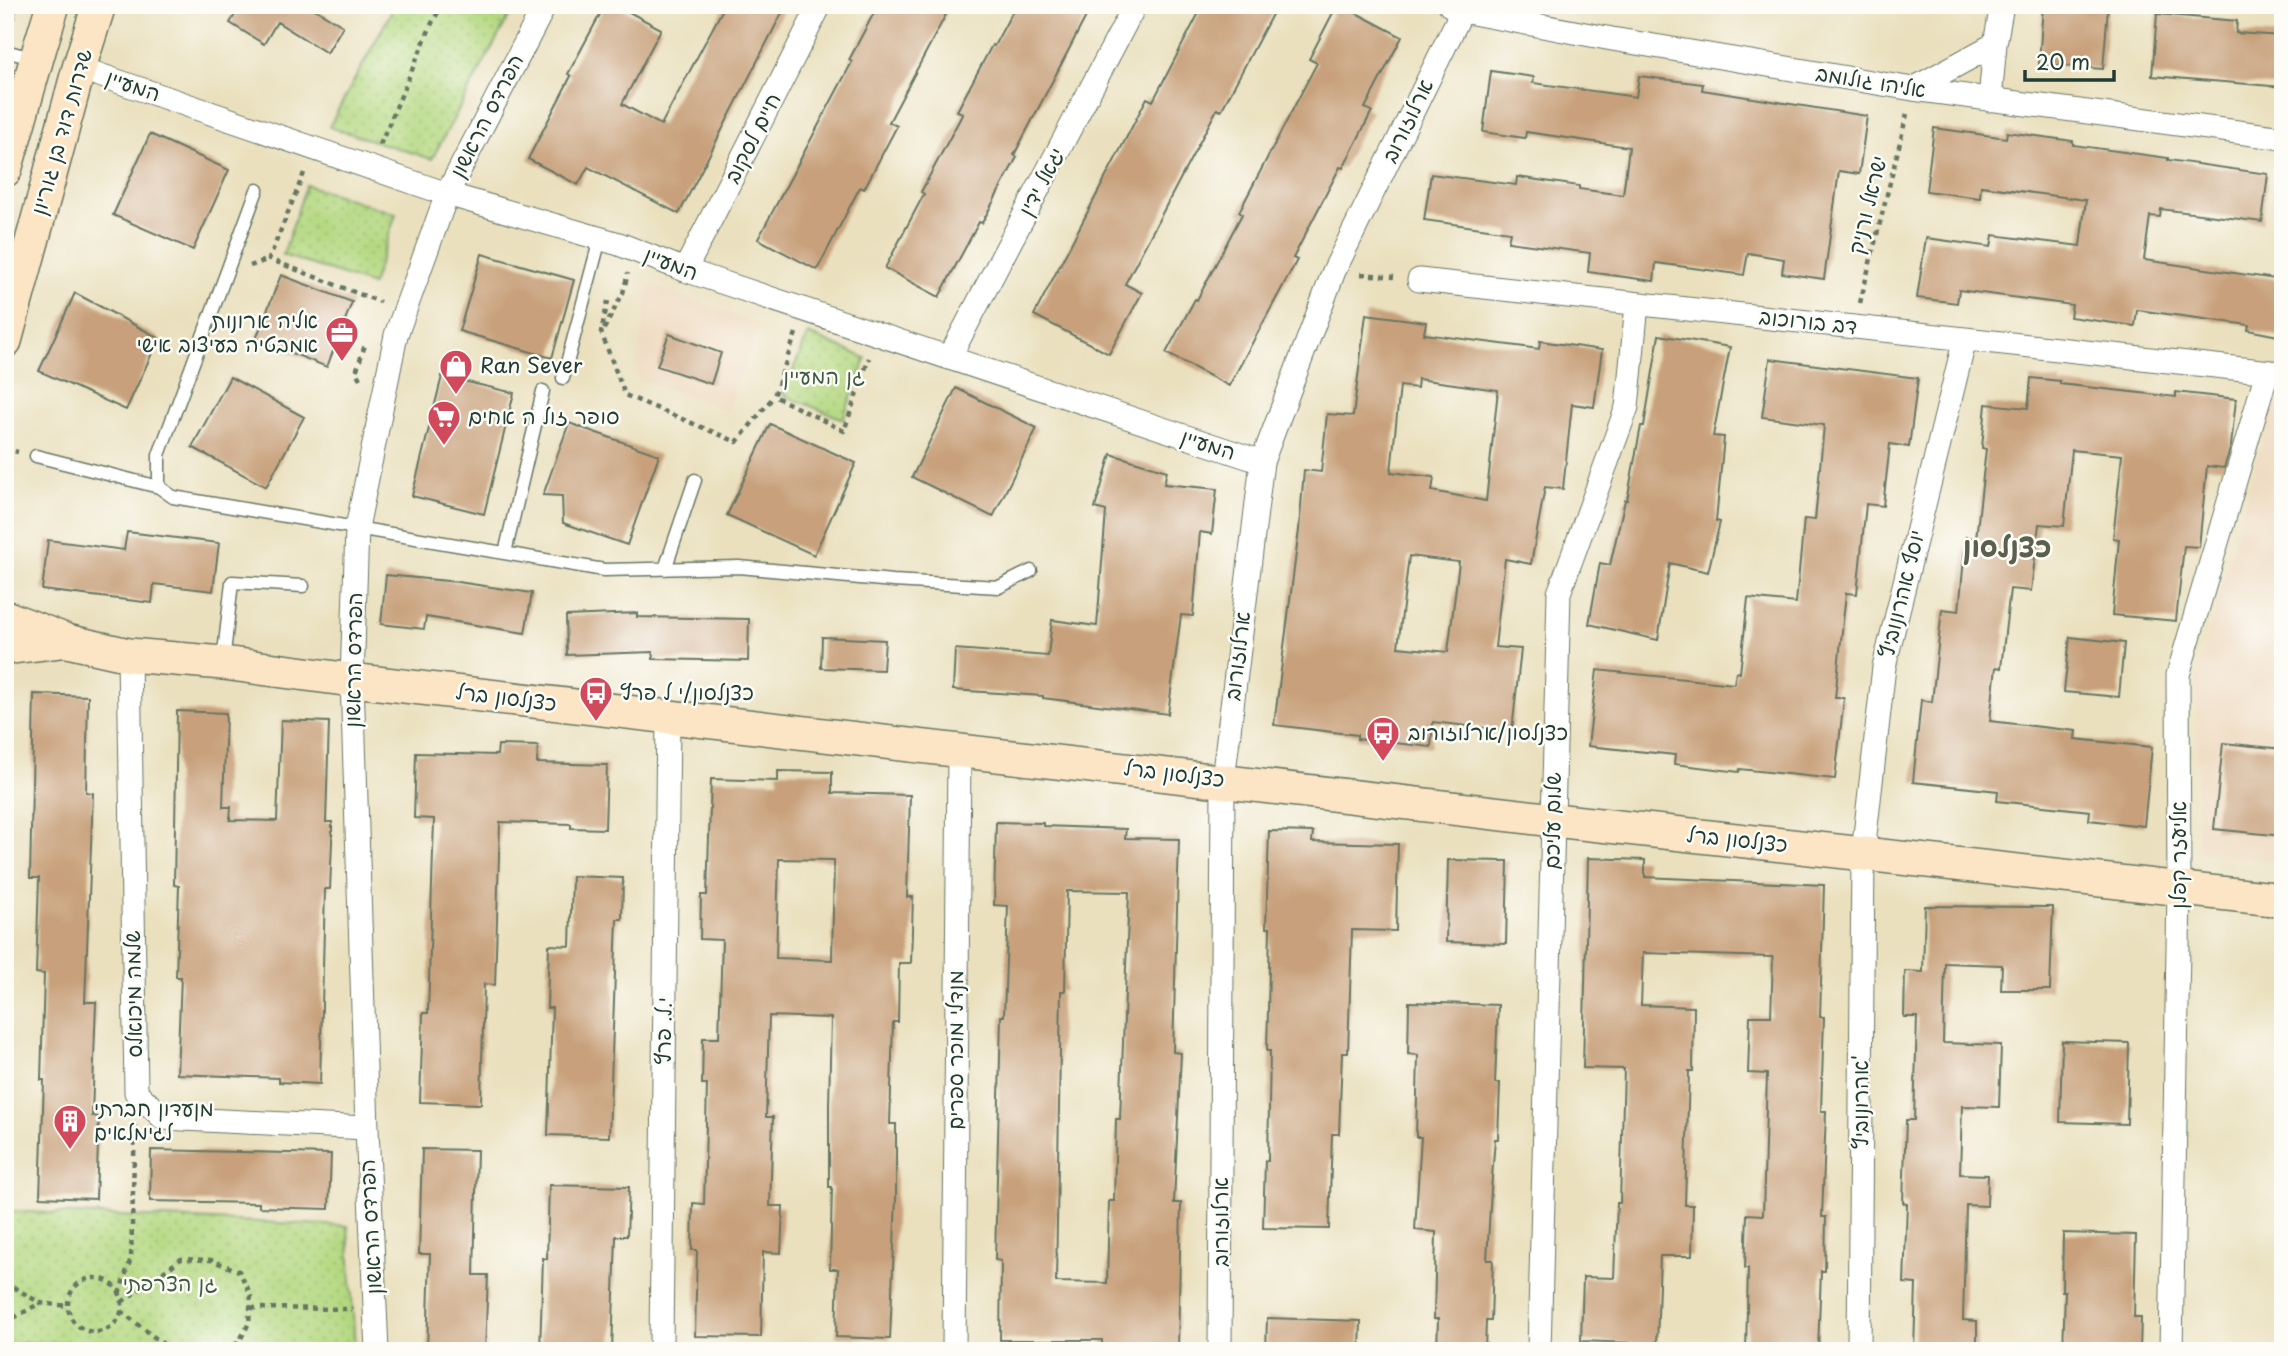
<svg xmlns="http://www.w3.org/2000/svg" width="2288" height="1356" font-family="'Playpen Sans','Playpen Sans Hebrew',sans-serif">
  <defs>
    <pattern id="park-dots" width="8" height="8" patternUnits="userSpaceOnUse" patternTransform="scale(1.75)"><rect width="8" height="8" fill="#b4d880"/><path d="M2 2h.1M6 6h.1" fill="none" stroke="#9aba6f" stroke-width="1.8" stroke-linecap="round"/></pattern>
  </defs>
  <rect width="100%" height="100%" fill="#fdfcf7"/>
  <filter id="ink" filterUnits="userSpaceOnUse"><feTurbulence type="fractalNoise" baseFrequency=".0143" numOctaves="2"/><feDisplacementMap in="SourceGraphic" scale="14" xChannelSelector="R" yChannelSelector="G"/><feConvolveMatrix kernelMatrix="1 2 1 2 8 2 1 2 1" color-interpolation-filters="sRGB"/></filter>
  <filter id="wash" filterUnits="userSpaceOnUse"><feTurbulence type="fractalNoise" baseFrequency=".00686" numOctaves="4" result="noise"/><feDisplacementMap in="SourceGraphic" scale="28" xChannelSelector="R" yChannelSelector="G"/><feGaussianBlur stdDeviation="1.57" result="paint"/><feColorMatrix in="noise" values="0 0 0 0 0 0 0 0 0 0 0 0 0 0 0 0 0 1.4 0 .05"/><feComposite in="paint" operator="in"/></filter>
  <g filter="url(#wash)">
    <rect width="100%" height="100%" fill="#eae0be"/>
    <path fill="#edd7bb" d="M650,284L760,325L728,411L636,378L637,357Z
      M2278,384L2283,385V861L2198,852L2196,679Z"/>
    <path fill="url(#park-dots)" stroke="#6a8a5a" stroke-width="2" d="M5,5H18L7,44L5,43Z
      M395,5H515L432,159L329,127Z
      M306,185L396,214L372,285L283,255Z
      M808,334L866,358L843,419L783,395Z
      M5,1211L348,1226L355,1351H143L137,1342L5,1344Z"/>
    <g id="blocks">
      <path fill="#c8a17c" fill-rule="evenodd" d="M241,5H308L343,26L327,53L277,22L264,44L230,23Z
        M605,5H616L661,29L622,104L661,125L725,5H786L679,214L588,167L578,185L528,159L571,76L568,74Z
        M878,5H951L889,122L897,126L864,189L860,187L817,270L758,239L852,62L849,60Z
        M1016,5H1092L1014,155L1017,157L1008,174L982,223L979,222L939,297L885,268L924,194L921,192L963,113L957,111L992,45L994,46Z
        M1203,5H1277L1221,111L1217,109L1125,284L1142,293L1109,354L1034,315L1147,98L1153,101Z
        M1337,5H1341L1402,37L1365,108L1372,111L1343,168L1340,167L1293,258L1297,260L1229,386L1166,353L1195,299L1197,300L1242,214L1239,212L1317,63L1309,59Z
        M2043,5L2108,8L2103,69L2039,64Z
        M2157,14L2237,21L2236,33L2283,36V87L2152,76Z
        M1491,71L1534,77L1533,83L1636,97L1639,76L1703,84L1702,90L1867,116L1859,174L1839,171L1824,279L1782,273L1784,259L1748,253L1744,275L1656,263L1654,281L1588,272L1590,253L1508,242L1510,232L1424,220L1431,174L1516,185L1517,177L1579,186V189L1623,195L1629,147L1526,132L1525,138L1483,132Z
        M1934,128L2006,138L2007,132L2073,141V145L2168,158V160L2268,174L2262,222L2161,209L2160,217L2150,216L2144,260L2283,280V337L2248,330L2249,325L2137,310L2135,326L2070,317L2072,305L1959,290L1957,303L1917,298L1926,238L1991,247L1993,235L2080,246L2086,200L1981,186L1980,198L1926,191Z
        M150,134L229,170L193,250L113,215Z
        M482,254L574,280L552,358L459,331Z
        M281,275L352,302L327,367L256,339Z
        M75,293L159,338L126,410L39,371Z
        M1366,314L1426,322L1424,334L1539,349L1540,341L1602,350L1594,407L1572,404L1563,489L1545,487L1531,564L1505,559L1495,647L1521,649L1512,731L1433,722L1431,747L1357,739V735L1274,725L1299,530L1304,470L1321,472L1327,414L1353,416ZM1418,379L1498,390L1486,501L1432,491L1434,477L1391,472L1400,386L1417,388ZM1409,556L1459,562L1448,652L1398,647Z
        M669,334L721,353L711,384L657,366Z
        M1659,335L1730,347L1713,436L1724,437L1716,521L1720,522L1708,572L1670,563L1658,640L1589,624L1600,563L1610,565L1625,500H1627L1641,426H1644Z
        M1770,359L1918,378L1909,447L1890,444L1883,506L1866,504L1857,594L1846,593L1835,698H1844L1835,779L1740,769L1739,772L1674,764L1675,755L1588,746L1597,670L1734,684L1736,672L1740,673L1748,598L1796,603L1804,519L1815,520L1824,425L1762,417Z
        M442,376L514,393L484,514L412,496Z
        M230,377L304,417L266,487L192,447Z
        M2031,378L2060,381V384L2176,397V392L2236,399L2231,446L2224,468L2207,466L2199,547L2184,546L2176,621L2112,615L2119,539L2113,538L2122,455L2072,450L2064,526L2039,524L2031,591L2010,589L2001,668L1996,667L1990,721L2076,731L2075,739L2152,747L2144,826L2089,820L2090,811L1997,801L1998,791L1913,782L1921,700L1932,702L1942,609L1959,611L1966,537L1976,539L1986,449L1982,448L1986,404L2028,408Z
        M956,388L1037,428L993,517L912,477Z
        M569,423L659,455L627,545L563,523L562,496L543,495Z
        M770,424L856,463L814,555L727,515Z
        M1111,454L1167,471L1164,484L1217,489L1212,534L1200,532L1193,616L1181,615L1168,714L1043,698V696L953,690L955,649L1048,656L1052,620L1097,626L1106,511L1095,508Z
        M127,532L219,543L213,591L154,584L152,603L42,590L48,540L124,550Z
        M386,575L458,582L532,593L525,633L426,617L424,629L381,624Z
        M637,613V617L749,619L748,661L653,659V652L567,655L566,616Z
        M822,637L885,640L883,670L821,668Z
        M2070,637L2124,643L2119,697L2064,692Z
        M34,694L88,696L86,792L93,793L85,1002H96L92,1116L99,1117L96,1199L40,1197L44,1080H41L44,974L36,973L39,878H30Z
        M177,711L226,713L223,807H231L230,820L277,821L281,720L329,722L326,822H332V841L330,889H325L320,1084L279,1082V1078L177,1074L181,977H176L179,886L174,885Z
        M2223,743L2283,749V836L2214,829Z
        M498,745L538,746L537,763L607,765L605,829L571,828V824L500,822L495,985L484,984L481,1104L420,1102L423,1013H428L434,819L414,818L416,753L497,755Z
        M778,771L832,772V793L910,795L907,897H913L911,963H899L898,1022H893L890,1124H896V1198L890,1339L836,1337L838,1269H830L832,1187H829V1105L831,1018L769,1016L766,1117H773L770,1206H783L781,1253L763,1252L761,1337L695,1336L697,1250H692L693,1203L704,1204L707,1084H702L703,1038H719L722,940L700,939L701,895H707L711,779L778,781ZM779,859L834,860L832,960L776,958Z
        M996,822L1043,823V826L1126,829L1125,838L1179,839L1173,1052L1181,1053L1174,1203H1181L1178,1351H1102V1340H1000L1001,1261L995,1260L1001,1016H1004L1008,906L994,905ZM1067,891L1129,892L1120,1119H1116L1114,1201H1109L1107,1283L1056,1282L1061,991H1065Z
        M1269,831L1313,832L1312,842L1398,844L1396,931L1352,930L1348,1053H1342L1339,1134H1332L1329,1229L1263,1228L1265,1161H1268L1270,1051H1267L1270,928H1266Z
        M1588,858L1645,860V877L1824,885L1820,1017H1824L1821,1111H1826L1822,1217H1826L1825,1271H1821L1818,1351H1746L1748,1268H1745L1747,1214L1763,1215L1767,1074L1748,1073L1750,1016H1771L1773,957L1643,953L1641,1005L1694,1007L1693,1071H1689L1685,1205H1693L1692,1256H1660L1657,1344L1581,1341L1583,1277L1614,1278L1617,1203H1620L1624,1069L1583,1068Z
        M1448,860L1508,861L1506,944L1446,942Z
        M572,876L623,878L622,919H617L609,1137L548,1135L552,1008H547L549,945L570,946Z
        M1925,906L2053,907L2050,990H2001L2002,965L1945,963L1943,1043L2001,1045L1999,1107L1962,1106L1960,1174L1988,1175L1987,1206L1966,1205L1963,1320L1977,1321V1351H1914L1916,1284L1904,1283L1907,1204L1903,1203L1906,1120H1914L1917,1017H1904L1905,971L1923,972Z
        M1409,1002L1498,1005L1495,1083H1500L1498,1139H1495L1491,1190L1487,1260H1493L1491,1321H1486L1485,1351H1437L1438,1319H1434L1436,1232L1415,1230L1421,1137H1416L1418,1055L1408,1054Z
        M2062,1041L2129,1043L2127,1124L2060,1122Z
        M422,1149L477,1150L474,1275H488L485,1351H427L430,1254H419Z
        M151,1150L331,1154L329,1209L259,1207V1203L150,1201Z
        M549,1185L629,1187L627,1236H616L612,1351H540L543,1258L547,1259Z
        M2063,1233L2136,1235L2134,1317H2141L2140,1351H2063L2065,1291H2062Z
        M1267,1318L1361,1321L1360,1351H1266Z"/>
    </g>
  </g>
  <g filter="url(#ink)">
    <use href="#blocks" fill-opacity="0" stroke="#667664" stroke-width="2"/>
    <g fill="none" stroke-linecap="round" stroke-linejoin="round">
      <defs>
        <path id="lane" d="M5,51L36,59
          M257,190L159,455V487L173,497L604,570L739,567L893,581L999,587L1031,571
          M563,378L600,239
          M36,456L159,487
          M505,553L543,391
          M665,569L695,480
          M223,662L232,582L303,586"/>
        <path id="street" d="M1450,5L1462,11L1612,39L1913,89L2283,138
          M79,68L447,194L619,244L685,270L1262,462
          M1913,89L1995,44
          M1990,100L1995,44L2002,5
          M685,270L820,5
          M1419,280L2280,373
          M949,358L1135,5
          M129,655L136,1092L163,1118L367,1128
          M661,1345L668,717
          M377,1351L367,1128L352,680L357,528L396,335L447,194L545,5
          M954,1351L959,750
          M1220,1351L1223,780L1262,462L1334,271L1465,5
          M1539,1351L1559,593L1627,407L1637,304
          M1859,1351L1863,853L1884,667L1965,339
          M2171,1351L2179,889L2178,675L2267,372"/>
        <path id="secondary" d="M5,170L40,47L53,5
          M5,341L79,68L99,5
          M5,617L67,641L129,655L223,663L352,680L1554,820L2283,900
          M5,648L61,641"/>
      </defs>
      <use href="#lane" stroke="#667664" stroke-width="15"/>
      <use href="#street" stroke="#667664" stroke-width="25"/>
      <use href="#secondary" stroke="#667664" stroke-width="36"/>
      <path stroke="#667664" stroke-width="4.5" stroke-dasharray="5 5" stroke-linecap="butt" d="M9,5L15,21
        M380,145L432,23L442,5
        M304,173L269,259L380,302
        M250,266L269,259
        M1361,274L1394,277
        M608,301L601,332L625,395L737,442L774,396
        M1860,303L1907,114
        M604,329L623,293L628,273
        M796,333L774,396L844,431L869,358
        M360,379L356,372L365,345
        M5,449L18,452
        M68 1305a27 27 0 1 1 54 0a27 27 0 1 1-54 0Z
        M5,1282L40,1303L68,1306
        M119,1294L131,1258L135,1125
        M122,1302L181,1259L211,1260L239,1271L251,1295L249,1323L239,1342L224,1351
        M251,1308L352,1309
        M121,1311L172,1351
        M5,1323L40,1303"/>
      <use href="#lane" stroke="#fff" stroke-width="12"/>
      <use href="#street" stroke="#fff" stroke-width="23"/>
      <use href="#secondary" stroke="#fce5c4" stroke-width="33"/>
    </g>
  </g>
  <defs>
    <symbol id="office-pin" viewBox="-11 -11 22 30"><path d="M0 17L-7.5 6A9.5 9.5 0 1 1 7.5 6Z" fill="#d1495b" stroke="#fdfcf7"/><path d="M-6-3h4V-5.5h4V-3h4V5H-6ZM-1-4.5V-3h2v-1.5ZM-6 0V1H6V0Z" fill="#fff"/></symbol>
    <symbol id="shop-pin" viewBox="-11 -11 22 30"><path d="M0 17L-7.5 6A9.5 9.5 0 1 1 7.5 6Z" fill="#d1495b" stroke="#fdfcf7"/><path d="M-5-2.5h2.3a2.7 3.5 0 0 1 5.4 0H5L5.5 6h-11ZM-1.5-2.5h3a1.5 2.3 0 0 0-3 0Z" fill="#fff"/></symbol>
    <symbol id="supermarket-pin" viewBox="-11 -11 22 30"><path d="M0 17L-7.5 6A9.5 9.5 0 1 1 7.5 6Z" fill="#d1495b" stroke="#fdfcf7"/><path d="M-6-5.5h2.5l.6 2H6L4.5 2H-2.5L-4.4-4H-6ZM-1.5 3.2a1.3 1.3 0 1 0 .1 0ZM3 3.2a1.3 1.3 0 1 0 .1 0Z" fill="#fff"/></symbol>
    <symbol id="bus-pin" viewBox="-11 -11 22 30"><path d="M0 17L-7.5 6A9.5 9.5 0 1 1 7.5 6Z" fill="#d1495b" stroke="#fdfcf7"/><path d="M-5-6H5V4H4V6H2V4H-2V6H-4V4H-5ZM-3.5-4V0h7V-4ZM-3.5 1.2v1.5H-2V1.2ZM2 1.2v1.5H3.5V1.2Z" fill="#fff"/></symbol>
    <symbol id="building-pin" viewBox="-11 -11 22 30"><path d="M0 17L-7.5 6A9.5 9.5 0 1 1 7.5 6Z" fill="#d1495b" stroke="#fdfcf7"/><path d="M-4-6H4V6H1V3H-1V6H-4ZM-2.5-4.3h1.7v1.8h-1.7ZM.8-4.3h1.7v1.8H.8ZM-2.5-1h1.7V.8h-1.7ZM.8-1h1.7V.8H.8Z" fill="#fff"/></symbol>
  </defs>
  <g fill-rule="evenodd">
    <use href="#office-pin" x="323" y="314" width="38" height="52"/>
    <use href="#shop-pin" x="437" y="347" width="38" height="52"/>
    <use href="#supermarket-pin" x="425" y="398" width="38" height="52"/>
    <use href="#bus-pin" x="577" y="674" width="38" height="52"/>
    <use href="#bus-pin" x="1364" y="714" width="38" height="52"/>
    <use href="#building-pin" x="51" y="1102" width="38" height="52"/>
  </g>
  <g text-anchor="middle" stroke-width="5" stroke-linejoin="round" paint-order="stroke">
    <g font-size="21" fill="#1f3d34" stroke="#fdfcf7">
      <text transform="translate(1871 82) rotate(9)" y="7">אליהו גולומב</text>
      <text transform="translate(133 86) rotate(19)" y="7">המעיין</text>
      <text transform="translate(487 116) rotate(-63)" y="7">הפרדס הראשון</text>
      <text transform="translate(1408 121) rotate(-64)" y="7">ארלוזורוב</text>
      <text transform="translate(62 132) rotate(-74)" y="7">שדרות דוד בן גוריון</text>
      <text transform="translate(753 138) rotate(-63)" y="7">חיים לסקוב</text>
      <text transform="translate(1042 182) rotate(-62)" y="7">יגאל ידין</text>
      <text transform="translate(1868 205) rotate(-76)" y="7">ישראל ורניק</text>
      <text transform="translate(671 264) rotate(21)" y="7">המעיין</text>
      <text transform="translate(1808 322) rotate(6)" y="7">דב בורוכוב</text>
      <text transform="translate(1208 445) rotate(18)" y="7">המעיין</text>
      <text transform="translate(1902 594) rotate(-76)" y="7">יוסף אהרונוביץ</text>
      <text transform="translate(1238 656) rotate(-83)" y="7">ארלוזורוב</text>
      <text transform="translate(354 660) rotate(-89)" y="7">הפרדס הראשון</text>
      <text transform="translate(506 698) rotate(7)" y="7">כצנלסון ברל</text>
      <text transform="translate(1174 774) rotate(7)" y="7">כצנלסון ברל</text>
      <text transform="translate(1553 821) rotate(-89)" y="7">שלום עליכם</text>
      <text transform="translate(1737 840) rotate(6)" y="7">כצנלסון ברל</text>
      <text transform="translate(2179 855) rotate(-90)" y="7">אליעזר קפלן</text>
      <text transform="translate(134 994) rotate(-91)" y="7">שלמה מיכואלס</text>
      <text transform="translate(664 1031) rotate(-89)" y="7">י.ל. פרץ</text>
      <text transform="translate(956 1050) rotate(-90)" y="7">מנדלי מוכר ספרים</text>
      <text transform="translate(1861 1102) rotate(-90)" y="7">אהרונוביץ'</text>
      <text transform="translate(1221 1222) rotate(-90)" y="7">ארלוזורוב</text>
      <text transform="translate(371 1227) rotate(-93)" y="7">הפרדס הראשון</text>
    </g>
    <g font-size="21" fill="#1f3d34" stroke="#fdfcf7" text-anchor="start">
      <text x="318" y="328" text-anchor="end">אליה ארונות<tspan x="318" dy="24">אמבטיה בעיצוב אישי</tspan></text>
      <text x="480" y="373">Ran Sever</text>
      <text x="468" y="424">סופר זול ה אחים</text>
      <text x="620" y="700">כצנלסון/י ל פרץ</text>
      <text x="1408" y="740">כצנלסון/ארלוזורוב</text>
      <text x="94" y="1116">מןעדון חברתי<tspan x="94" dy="24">לגימלאים</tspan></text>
    </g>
    <g font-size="21" fill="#3d5c43" stroke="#fdfcf7">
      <text x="824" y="384">גן המעיין</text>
      <text x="170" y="1291">גן הצרפתי</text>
    </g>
    <g font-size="28" font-weight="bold" fill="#5a604d" stroke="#fdfcf7">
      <text x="2007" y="557">כצנלסון</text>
    </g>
  </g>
  <rect width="2288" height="1356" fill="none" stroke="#fdfcf7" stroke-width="28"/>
  <path d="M2025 70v10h89v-10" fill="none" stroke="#1f3d34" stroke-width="3.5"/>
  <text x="2036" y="70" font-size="21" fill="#1f3d34" stroke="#fdfcf7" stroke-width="5" paint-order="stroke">20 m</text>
</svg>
